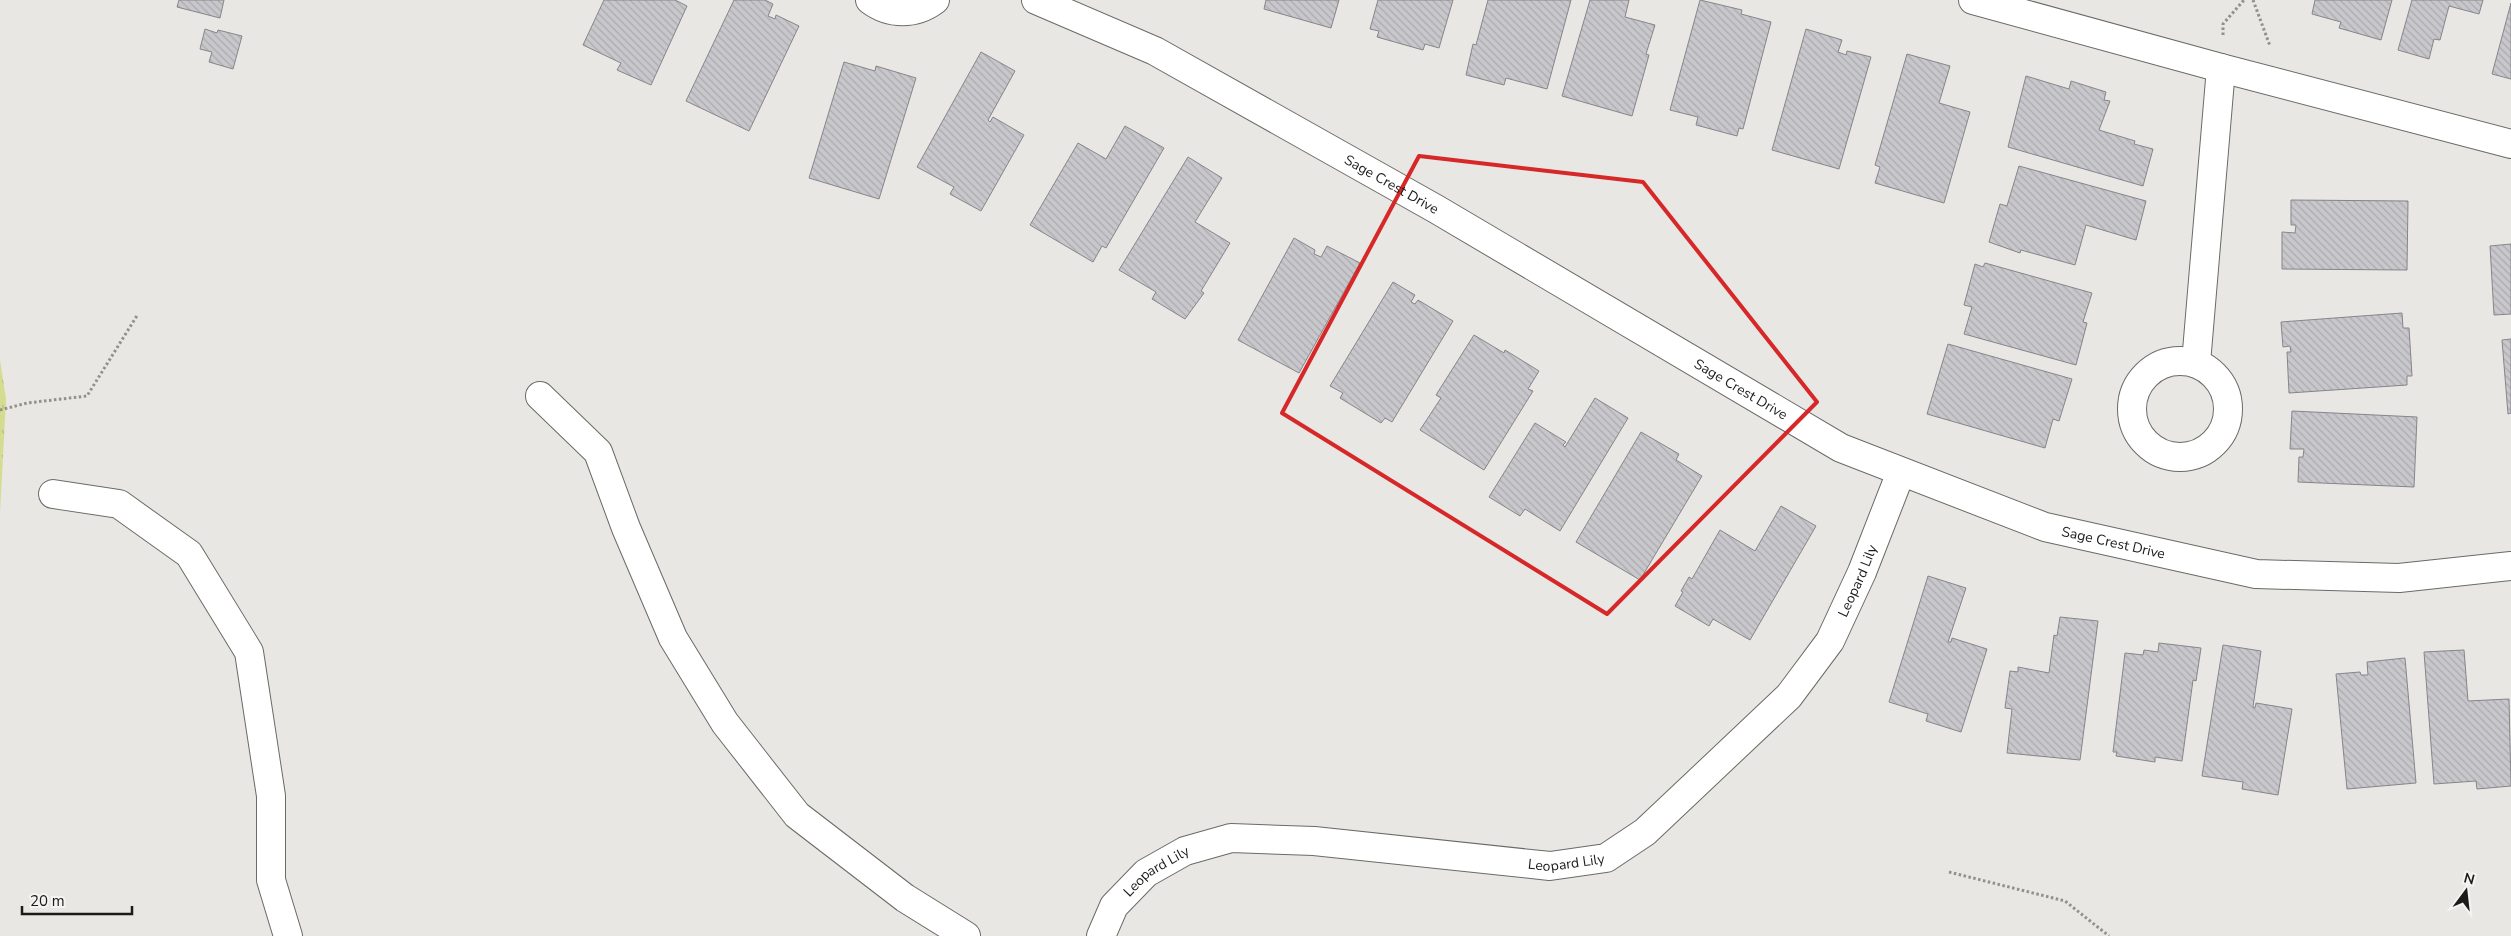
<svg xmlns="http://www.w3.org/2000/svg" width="2511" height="936" font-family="'Nunito Sans',sans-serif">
  <defs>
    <pattern id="park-tufts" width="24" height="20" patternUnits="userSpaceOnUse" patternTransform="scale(1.25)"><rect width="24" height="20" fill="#d4dd8f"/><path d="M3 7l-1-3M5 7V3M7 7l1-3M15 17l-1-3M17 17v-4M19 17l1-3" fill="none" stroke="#b5bd7b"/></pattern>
    <pattern id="building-back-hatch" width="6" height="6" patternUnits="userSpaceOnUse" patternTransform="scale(1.25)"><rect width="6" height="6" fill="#c8c7cb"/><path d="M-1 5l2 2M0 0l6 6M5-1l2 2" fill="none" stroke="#abaaae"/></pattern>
  </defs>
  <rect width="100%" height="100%" fill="#e8e7e3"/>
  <path fill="url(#park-tufts)" d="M0,360L6,399L0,513Z"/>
  <path fill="url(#building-back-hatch)" stroke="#878589" d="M179,0H224L220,18L177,7Z
    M604,0H675L687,6L651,85L617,70L621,63L583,45Z
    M734,0H765L773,4L768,16L775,19L776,15L799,26L749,131L686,101Z
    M1266,0H1339L1331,28L1264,9Z
    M1378,0H1453L1439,48L1425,44L1423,50L1377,37L1379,31L1370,29Z
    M1488,0H1571L1547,89L1506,78L1504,85L1466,75L1473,44L1476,45Z
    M1590,0H1629L1625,17L1655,25L1646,54L1649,55L1632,116L1562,96Z
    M1700,0L1742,10L1741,14L1771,22L1743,129L1739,128L1737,136L1696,125L1698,117L1670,110Z
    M2315,0H2392L2381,40L2339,28L2341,22L2312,14Z
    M2412,0H2483L2479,14L2449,6L2440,40L2434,39L2429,59L2398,50Z
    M2511,3V79L2492,74Z
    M205,29L217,33L218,30L242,36L233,69L209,62L212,52L200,49Z
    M1806,29L1842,40L1838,52L1846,55L1847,51L1871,57L1839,169L1772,150Z
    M981,52L1015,71L988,120L990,122L993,117L1024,135L981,211L950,194L954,187L917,167Z
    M1907,54L1950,66L1939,103L1970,112L1944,203L1875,183L1880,167L1875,165Z
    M844,62L875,71L876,66L916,78L879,199L809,178Z
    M2026,76L2069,89L2071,81L2106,92L2104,100L2110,101L2099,130L2135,141L2134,144L2153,149L2143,186L2008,147Z
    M1125,126L1164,148L1106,248L1102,246L1093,262L1030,225L1078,143L1106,159Z
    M1188,157L1222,178L1195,222L1230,243L1201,291L1204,293L1185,319L1152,299L1156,292L1119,270Z
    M2019,166L2146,201L2136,240L2086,225L2075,265L2021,250L2020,253L1989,242L2000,204L2007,206Z
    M2291,200L2408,201L2407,270L2282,269V232L2295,233L2296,225H2291Z
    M1294,238L1315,250L1314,254L1321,257L1327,246L1360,263L1299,373L1238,340Z
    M2511,244V314L2494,315L2490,246Z
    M1985,263L2092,293L2083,322L2087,323L2076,365L1964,334L1972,307L1964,305L1975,264L1983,267Z
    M1393,282L1415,295L1411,302L1415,304L1418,300L1453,321L1392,422L1385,418L1381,423L1340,398L1343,393L1330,386Z
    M2402,313L2403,328H2409L2412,376H2407V385L2289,393L2287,352H2291L2290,346L2283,347L2281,322Z
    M1474,335L1504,353L1505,350L1539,371L1528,389L1533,391L1484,470L1420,430L1441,398L1436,395Z
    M2511,339V413L2508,414L2502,340Z
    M1948,344L2072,379L2059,421L2053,419L2045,448L1927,414Z
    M1595,398L1628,418L1560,531L1525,509L1520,516L1489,497L1535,423L1566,442L1563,445L1565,447Z
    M2292,411L2417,417L2414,487L2298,482L2299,457H2303L2304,449H2290Z
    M1641,432L1679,454L1676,460L1702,476L1640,580L1576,542Z
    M1781,506L1816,526L1750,640L1713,619L1709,626L1675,606L1683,592L1681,591L1689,577L1692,579L1720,530L1755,551Z
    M1928,576L1966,588L1948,642H1951L1952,638L1987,649L1961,732L1926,721L1928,714L1889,702Z
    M2060,617L2098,621L2080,760L2007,753L2012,709L2005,708L2010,671L2018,672V667L2049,673L2054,635L2057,636Z
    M2159,643L2201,648L2196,681L2193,680L2182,761L2155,757V762L2116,756L2117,752H2113L2125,653L2143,655L2144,650L2158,652Z
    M2223,645L2261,651L2253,707L2255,708L2256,703L2292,709L2278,795L2242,789L2243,782L2202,776Z
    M2464,650L2468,701L2509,699L2511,786L2477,789L2476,781L2434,784L2424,652Z
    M2405,658L2416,783L2347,789L2336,674L2360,672L2361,675H2368L2367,662Z"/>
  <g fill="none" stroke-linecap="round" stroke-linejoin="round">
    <defs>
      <g id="minor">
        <path d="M870,0C890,15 915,15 935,0"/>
        <path id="s1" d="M1036,0L1155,51L1436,209L1841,448L2045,527L2256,574L2399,578L2511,566"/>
        <path d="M1973,0L2221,68L2196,363"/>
        <path d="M2221,68L2511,144"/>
        <circle cx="2180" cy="409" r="48"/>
        <path d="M540,396L598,452L626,528L673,638L725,723L797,815L905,898L966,936"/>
        <path d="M53,494L119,504L189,554L249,652L271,796V880L288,936"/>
        <path id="s2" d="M1101,936L1114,906L1146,873L1185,851L1231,838L1314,841L1550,866L1606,858L1645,832L1789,696L1830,641L1862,572L1901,472"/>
      </g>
    </defs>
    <use href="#minor" stroke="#6b6a67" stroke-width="30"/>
    <path stroke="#91908d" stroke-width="3" stroke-dasharray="2.5 2.5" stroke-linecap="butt" d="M2253,0L2270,46
      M2223,35V24L2244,0
      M0,410L27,403L87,396L138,314
      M1949,872L2065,901L2109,936"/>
    <use href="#minor" stroke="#fff" stroke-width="28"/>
  </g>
  <path fill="none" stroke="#d62828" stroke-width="4" stroke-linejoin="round" d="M1419,156L1643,182L1817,402L1607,614L1282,413Z"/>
  <g text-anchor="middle" stroke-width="4" stroke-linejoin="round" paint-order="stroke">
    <g font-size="14" fill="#1c1b1a" stroke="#f5f4f0">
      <text dy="5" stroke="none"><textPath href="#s1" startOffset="401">Sage Crest Drive</textPath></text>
      <text dy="5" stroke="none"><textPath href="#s1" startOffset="806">Sage Crest Drive</textPath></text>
      <text dy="5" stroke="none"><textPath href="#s1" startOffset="1211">Sage Crest Drive</textPath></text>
      <text dy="5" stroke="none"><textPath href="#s2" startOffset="928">Leopard Lily</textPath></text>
      <text dy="5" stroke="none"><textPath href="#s2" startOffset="508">Leopard Lily</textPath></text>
      <text dy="5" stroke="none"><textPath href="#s2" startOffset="88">Leopard Lily</textPath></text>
    </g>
  </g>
  <g transform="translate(2466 891) rotate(15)" stroke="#f5f4f0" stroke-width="4" paint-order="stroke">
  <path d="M0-4L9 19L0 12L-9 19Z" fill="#1c1b1a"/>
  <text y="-8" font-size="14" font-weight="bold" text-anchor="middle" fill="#1c1b1a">N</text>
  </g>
  <path d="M22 906v8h110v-8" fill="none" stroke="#1c1b1a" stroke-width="2.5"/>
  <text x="30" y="906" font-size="15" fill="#1c1b1a" stroke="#f5f4f0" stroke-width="4" paint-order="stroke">20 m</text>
</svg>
